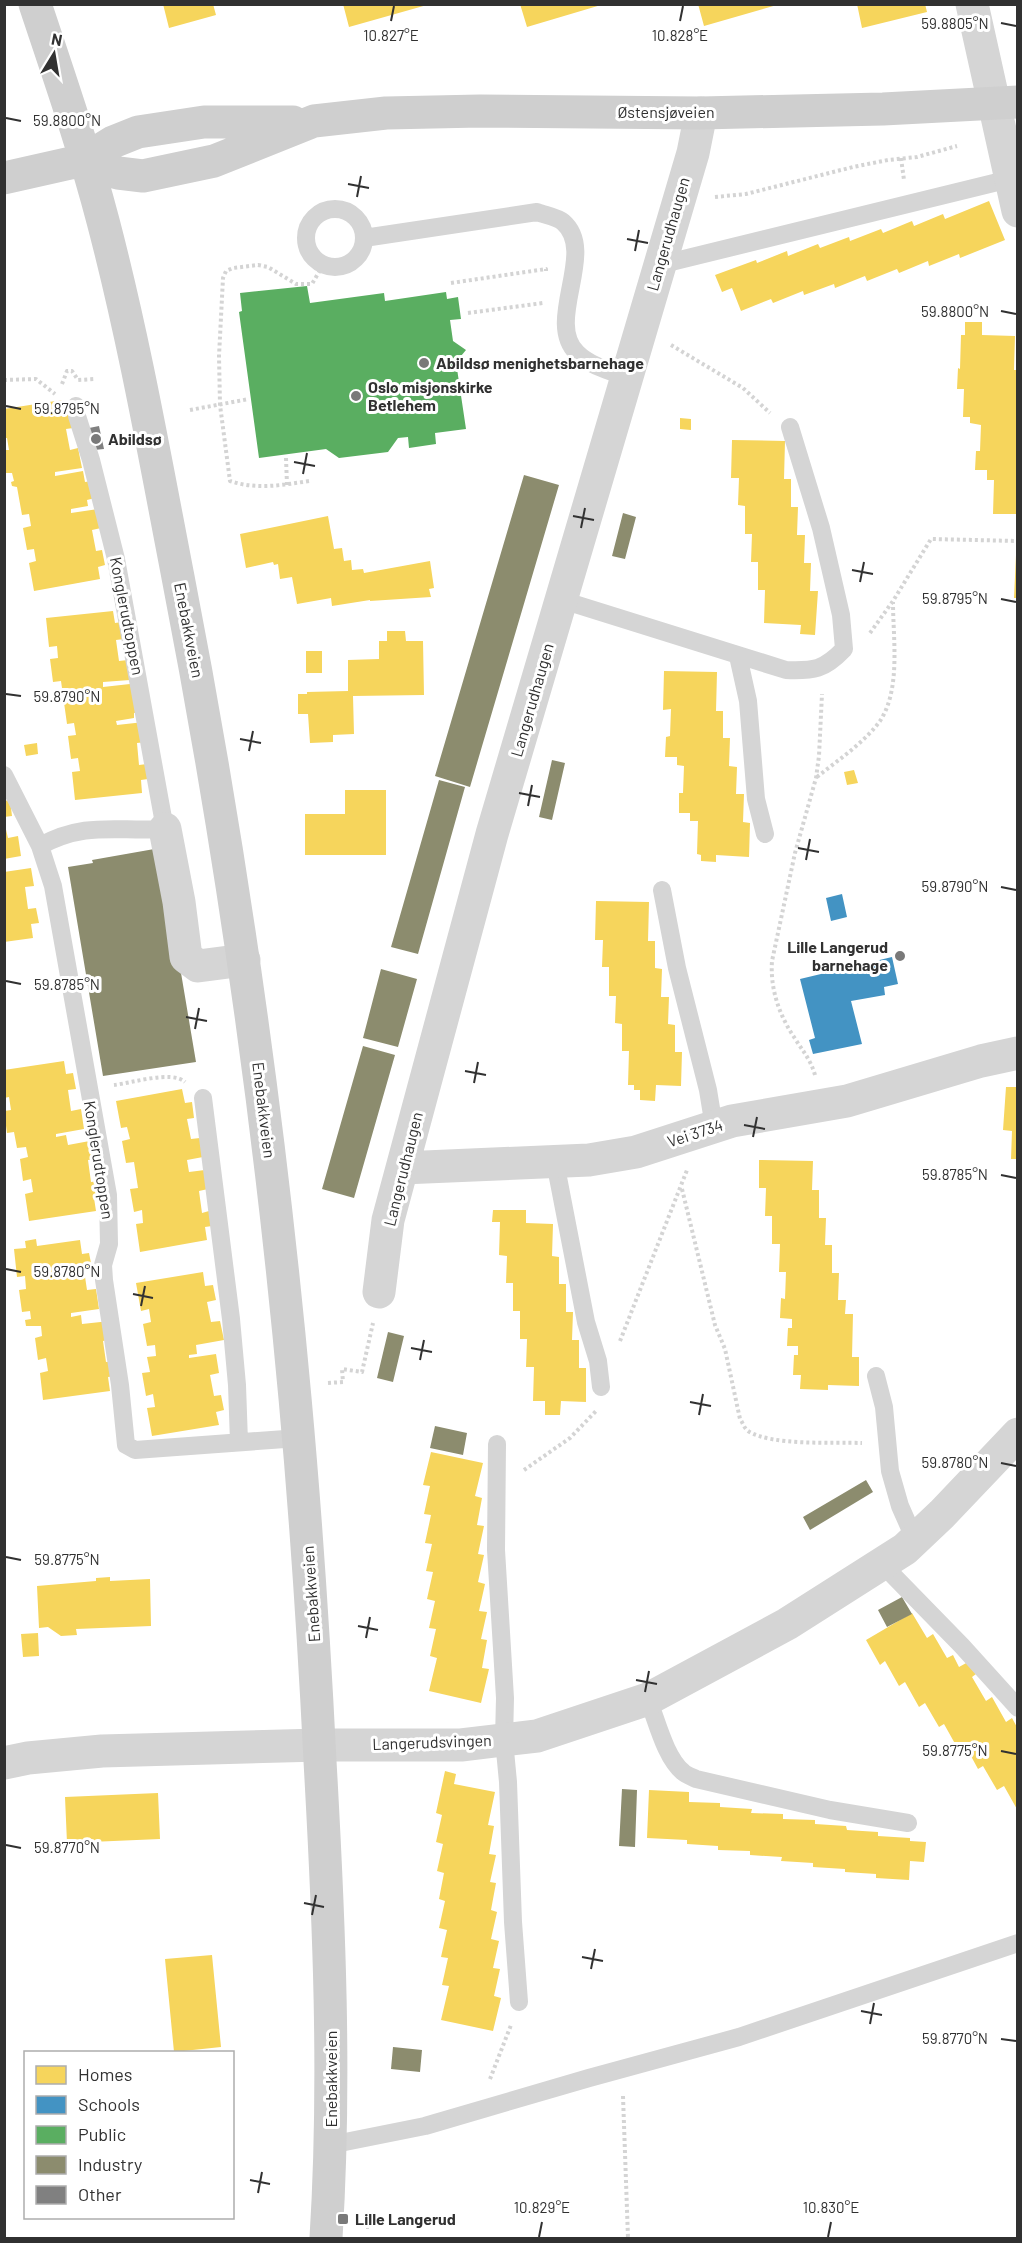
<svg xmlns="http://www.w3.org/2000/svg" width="1022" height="2243" font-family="Barlow,sans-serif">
  <rect width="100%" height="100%" fill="#fff"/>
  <path fill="#f6d55c" d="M163,4H213L216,15L169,28Z
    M343,4H427V5L349,27Z
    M520,4H601V5L527,27Z
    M698,4H777V5L704,26Z
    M857,4H925L927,12L862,28Z
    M989,201L1005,240L960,258L959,254L929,266L928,261L899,273L897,269L867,281L865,276L835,288L834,284L804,295L803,291L773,303L771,299L741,311L732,288L722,292L715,275L756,260L757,263L787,251L788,256L818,244L820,248L849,237L850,241L881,229L883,233L912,221L914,226L943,214L945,219Z
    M965,322H982V335L1015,336L1014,370H1018V514H993L994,480H987V470H975L976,451H980L981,425L970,423V417H963L964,389H957L958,368L960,369L961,335H965Z
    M62,400L64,413L70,412L73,428L66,429L70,450L78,448L82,468L55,472V476L83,471L85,482L92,481L95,498L87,500L88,506L71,509V513L98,509L101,528L92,530L96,551L102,550L105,565L98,567L100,579L34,591L29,563L36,561L34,549L27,550L23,528L31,526L29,514L22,515L17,487L12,486L11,482L14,481L12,473H5L4,470V450H9L7,438H4V409Z
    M680,418L691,419V430L680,429Z
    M732,440L785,441L784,479H791V507H798L797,535H805L804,563H811L810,591H818L815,635L800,634L801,625L764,623L765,590H758V562H751L752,534H745V506L738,505L739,478H731Z
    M328,516L334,549L342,548L344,561L351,560L352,570L363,569L364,573L430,561L434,588L429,589L431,597L370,601V600L332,606L331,598L297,604L292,577L280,579L278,564L274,565L273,562L246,568L240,534Z
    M1016,555H1018V598H1014Z
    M113,611L115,623L122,622L124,639L116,640L119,661L128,660L130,680L103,682V687L130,684L142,712L134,713V718L116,721L117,725L144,722L146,742L137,743L139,765L147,764L148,779L141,780L142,793L75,800L72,772L80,771L78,758L71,759L68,736L76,735L74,723L67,724L61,681L53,682L50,659L58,658L57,646L49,647L46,618Z
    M387,631H405L406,641H423L424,695L353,696L354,734L333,735V742L310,743L308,714H298V694H307V692L348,691V660L379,659V641H387Z
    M306,651H322V673H306Z
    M664,671L717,672L716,711H723V738H730L729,766L737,767L736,794H744L743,822L750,823L749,857L716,855V862L701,861V855L697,854L698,821H690V813H679V793H683L684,766L677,765V757H665L666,737L670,736L671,709L663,710Z
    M37,743L38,754L26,756L24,745Z
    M854,770L858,783L847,785L844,772Z
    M345,790H386V855H305V814H345Z
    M10,800L12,816L4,817V801Z
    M4,821L8,838L18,836L21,856L4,859Z
    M31,868L34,886L25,887L28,909L36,908L39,923L31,924L33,938L4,942V872Z
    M596,901L649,902L648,941H655V968L662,969L661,997H669L668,1024L675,1025V1052H682L681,1086L656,1085L655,1101L640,1100V1090H634V1085H628L629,1051H622V1024L615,1023L616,996H609V967H602L603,940H595Z
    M64,1061L66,1074L73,1073L76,1089L68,1090L71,1111L81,1109L84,1129L56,1134V1137L66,1135L68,1145L95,1140L98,1159L88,1160L91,1182L99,1181L102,1196L94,1198L96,1211L29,1221L25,1194L33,1192L31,1179L23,1181L20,1159L28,1157L26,1147L17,1148L14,1132L7,1133L4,1111L11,1110L9,1097L4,1098V1070Z
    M1006,1087H1018V1159H1011L1012,1131L1003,1130Z
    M182,1089L185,1103L192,1102L194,1118L187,1119L191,1139L200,1138L203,1157L187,1160L189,1172L205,1170L208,1189L199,1191L202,1213L209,1211L212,1226L205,1227L207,1240L140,1252L136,1224L143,1223L142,1210L134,1212L130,1189L138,1188L134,1162L126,1163L122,1141L130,1139L127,1127L121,1128L116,1101Z
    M759,1160L813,1161L812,1190H819V1218H826L825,1245H832V1273H839L838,1300H846L845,1314H853L852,1357H859V1386L828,1385V1390L800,1389L801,1375H793L794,1355H798V1346H787L788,1328H792V1319L780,1318L781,1298L785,1299L786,1272H779L780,1244H772V1216H765L766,1188H759Z
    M493,1210H526V1223L553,1224L552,1256L559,1257V1284H566V1312H573L572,1340H579V1368H586V1402L561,1401L560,1415H545V1401H533L534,1367H526L527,1339H520V1311H513V1283H506L507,1256L499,1255L500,1222H492Z
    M36,1239L37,1246L80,1240L82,1254L89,1253L92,1268L84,1270L87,1290L96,1289L99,1309L71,1313V1317L81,1315L82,1324L110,1321L112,1339L103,1341L106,1362L114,1361L116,1376L108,1377L110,1391L43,1400L40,1373L48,1371L46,1358L38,1360L35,1338L42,1336L41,1326H26L25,1320L31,1319L30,1311L22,1312L19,1290L26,1289L25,1276L17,1277L14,1249L26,1248L25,1241Z
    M203,1272L205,1286L213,1285L216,1300L207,1302L211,1322L220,1321L224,1340L196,1345L197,1354L189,1355V1358L216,1354L219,1373L210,1375L214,1396L221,1395L224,1410L216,1412L219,1425L152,1436L147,1408L155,1407L153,1394L146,1396L142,1373L150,1372L147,1357L156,1356L155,1345L147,1346L143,1324L151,1322L149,1309L141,1311L136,1283Z
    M431,1452L483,1463L475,1496L482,1498L477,1525L484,1526L478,1554L484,1555L478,1582L485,1584L479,1611L487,1612L481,1639L487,1640L482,1668L489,1669L481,1703L429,1691L437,1658L430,1656L436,1629L429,1628L435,1601L427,1599L433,1572L426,1571L432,1544L425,1543L431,1515L424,1514L430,1486L423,1485Z
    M110,1577V1581L150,1579L151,1626L76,1629L77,1635L61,1636L48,1627L39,1628L37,1586L96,1581V1578Z
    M912,1613L927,1638L933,1634L947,1658L953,1655L959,1667L968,1662L976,1674L972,1677L986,1701L992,1697L1006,1722L1012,1718L1018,1729V1811L1004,1786L997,1790L983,1766L978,1769L965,1745L958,1749L944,1724L939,1727L925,1703L919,1707L905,1682L899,1686L885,1661L880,1665L866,1640Z
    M38,1633L39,1656L23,1657L21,1634Z
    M445,1771L456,1774L454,1784L495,1792L488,1825L494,1826L489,1854L496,1855L490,1882L496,1883L491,1910L497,1912L491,1939L499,1941L493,1968L500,1969L494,1996L501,1998L493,2031L441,2020L449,1986L442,1985L448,1958L441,1957L447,1930L439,1928L445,1901L439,1899L444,1873L437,1871L443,1844L436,1842L442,1815L436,1813Z
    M649,1790L689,1792V1802L720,1803V1807L752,1809L751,1813L783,1814V1819L815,1820V1824L846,1826L847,1830L878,1832V1836L910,1838V1841L926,1842L924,1862L910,1861L909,1880L876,1878V1874L845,1872V1869L813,1867V1863L781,1861L782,1857L750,1855V1851L718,1850V1846L687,1844V1840L647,1838Z
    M158,1793L160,1839L67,1843L65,1797Z
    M212,1955L221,2047L174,2052L165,1959Z"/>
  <path fill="#4393c3" d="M842,894L847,917L831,921L826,898Z
    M892,957L898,984L884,987L885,995L851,1001L862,1044L813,1054L809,1040L815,1038L800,979Z"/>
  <path fill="#5aae61" d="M307,286L310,303L384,293L385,301L446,292L447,299L458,297L461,319L450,320L453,341L466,350L456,362L466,429L435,433L436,444L409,448L408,437L398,438L388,452L339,458L326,449L259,458L239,312L242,311L240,293Z"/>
  <path fill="#8c8c6e" d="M524,475L559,485L470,787L435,776Z
    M623,513L636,517L625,559L612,556Z
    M552,760L565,763L552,820L539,817Z
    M439,780L465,787L418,954L391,947Z
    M160,848L196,1062L103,1076L68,867L93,863L92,860Z
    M381,969L417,979L398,1047L363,1038Z
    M363,1046L395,1055L354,1198L322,1189Z
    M388,1332L404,1336L393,1382L377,1378Z
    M435,1426L467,1433L463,1455L430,1448Z
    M866,1480L873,1492L810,1530L803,1517Z
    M902,1597L912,1614L887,1627L878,1610Z
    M622,1789L637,1790L635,1847L619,1846Z
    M393,2047L422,2050L420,2072L391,2069Z"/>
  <path fill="#808080" d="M99,426L104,449L94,450L89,428Z"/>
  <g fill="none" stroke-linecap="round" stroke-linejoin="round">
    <path stroke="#d4d4d4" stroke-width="4" stroke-dasharray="3 3" stroke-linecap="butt" d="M901,158L904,180
      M715,197L746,194L853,167L888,160L917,157L957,146
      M451,283L546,269V271
      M468,313L543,303
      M671,345L743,388L770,413
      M4,380L36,379L55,394
      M62,384L67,371H72L78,380L95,379
      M190,410L249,399
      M286,458L287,485
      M309,481C282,485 257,490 230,481L220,405L219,356L223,278L226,271L233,268L258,265L268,267L296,284H312L323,265
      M870,633L893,601L931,539L1018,541
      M817,777C838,760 864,743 880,721C901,689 893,639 893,602
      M815,1075C811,1060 802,1050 794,1037C779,1015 770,988 772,961L795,853L816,778L819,756L822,694
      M114,1085C132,1083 172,1070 185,1082
      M682,1189L715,1325L725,1349L740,1419C743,1423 744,1428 748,1431C771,1446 833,1442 862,1443
      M620,1341L687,1170
      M328,1383L343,1382L342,1369L362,1372L373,1323
      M524,1470L570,1438L596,1411
      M490,2079L511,2025
      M623,2096L628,2238
      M366,2227H372"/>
    <path stroke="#d5d5d5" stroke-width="18" d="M306 238a29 29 0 1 1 58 0a29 29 0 1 1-58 0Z
      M364,238L537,212C544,215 557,217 563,222C598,252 544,321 577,353C590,366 610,371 627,377
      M659,265L1010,179
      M562,600L786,670C814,671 824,670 844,649L841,615L821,528L790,427
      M738,656L748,701L756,799L765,834
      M4,775L40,846L53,886L108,1195L109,1244L103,1265L104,1280L120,1385L126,1445L135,1450L299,1438
      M40,846C86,821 116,832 165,829L116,559L91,460L77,416L76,406
      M662,890L677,968L708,1090L714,1127
      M203,1098L231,1319L237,1385L239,1442
      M555,1162L586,1322L598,1361L601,1387
      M876,1376L884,1407L890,1471L900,1506L915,1540
      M497,1444L496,1550L505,1698L504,1740L508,1782L513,1922L519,2002
      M882,1564L962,1646L1018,1708
      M648,1699C657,1721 665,1757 683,1772C686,1775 692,1777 696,1779L830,1810L908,1823
      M330,2145L425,2126L589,2078L739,2037L1018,1943"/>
    <path stroke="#d5d5d5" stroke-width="33" d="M972,4L1018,211
      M165,829L179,902L186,957L198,966L244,960
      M402,1168L589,1160L636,1152L732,1121L847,1101L981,1061L1018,1053
      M379,1292L388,1220L492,834L693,153L701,113
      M4,1763L28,1758L102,1751L320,1745H461L537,1736L648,1699L787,1624L905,1549L942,1514L1018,1434"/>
    <path stroke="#cfcfcf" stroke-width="33" d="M35,4C59,76 84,148 103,221C134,339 155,458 178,577C231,849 270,1123 295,1398C306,1519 314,1640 320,1761C329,1920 336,2080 326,2238
      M84,160L118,173L143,176L214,161L314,121L386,113L480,111L701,113L883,109L1018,102
      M4,178L84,160L113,142L138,132L204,122H293"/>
  </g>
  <path fill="none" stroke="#313131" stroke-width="2" d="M391,21L394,6M680,21L683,6M1001,23L1016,26M6,118L21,121M348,184L369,188M357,197L361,176M627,239L648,243M635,251L639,230M1001,311L1016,314M6,406L21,409M294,462L315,466M303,474L307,453M573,516L594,520M581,528L585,508M852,570L873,574M860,582L864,562M1001,599L1016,602M6,694L21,696M240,739L261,743M249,751L253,731M519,793L540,797M528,806L532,785M798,848L819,852M806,860L810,839M1001,887L1016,890M6,981L21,984M186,1017L207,1021M195,1029L199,1008M465,1071L486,1075M474,1083L478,1062M744,1125L765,1129M753,1137L757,1117M1001,1175L1016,1178M6,1269L21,1272M133,1294L153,1298M141,1306L145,1286M411,1348L432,1352M420,1360L424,1340M690,1402L711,1406M699,1415L703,1394M1001,1463L1016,1466M6,1557L21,1560M358,1626L378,1630M366,1638L370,1617M636,1680L657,1684M645,1692L649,1671M1001,1751L1016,1754M6,1845L21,1848M304,1903L324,1907M312,1915L316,1895M582,1957L603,1961M591,1969L595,1949M861,2011L882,2015M870,2024L874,2003M1001,2039L1016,2041M250,2180L270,2184M258,2193L262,2172M539,2237L542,2222M828,2237L831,2222"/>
  <g fill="#797979" stroke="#fff" stroke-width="2">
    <circle cx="424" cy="363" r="6"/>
    <circle cx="356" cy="396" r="6"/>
    <circle cx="96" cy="439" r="6"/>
    <circle cx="900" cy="956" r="6"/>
    <rect x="337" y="2213" width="12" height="12" rx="3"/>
  </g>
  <g text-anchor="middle" stroke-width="6" stroke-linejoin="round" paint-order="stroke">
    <g font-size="16" fill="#313131" stroke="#fff">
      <text x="666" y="118">Østensjøveien</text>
      <text transform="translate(668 234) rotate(-74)" y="6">Langerudhaugen</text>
      <text transform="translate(127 616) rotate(79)" y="6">Konglerudtoppen</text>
      <text transform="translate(189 630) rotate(79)" y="6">Enebakkveien</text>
      <text transform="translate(532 700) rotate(-74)" y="6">Langerudhaugen</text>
      <text transform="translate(264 1110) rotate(83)" y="6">Enebakkveien</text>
      <text transform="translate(695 1133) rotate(-18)" y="6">Vei 3734</text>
      <text transform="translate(99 1160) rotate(81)" y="6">Konglerudtoppen</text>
      <text transform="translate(403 1169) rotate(-76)" y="6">Langerudhaugen</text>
      <text transform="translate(311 1594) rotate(-94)" y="6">Enebakkveien</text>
      <text transform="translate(432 1742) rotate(-2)" y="6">Langerudsvingen</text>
      <text transform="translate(331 2079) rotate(-90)" y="6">Enebakkveien</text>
    </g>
    <g font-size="16" font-weight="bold" fill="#313131" stroke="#fff" text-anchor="start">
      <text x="436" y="369">Abildsø menighetsbarnehage</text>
      <text x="368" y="393">Oslo misjonskirke<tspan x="368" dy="18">Betlehem</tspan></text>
      <text x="108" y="445">Abildsø</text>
      <text x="888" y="953" text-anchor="end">Lille Langerud<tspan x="888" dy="18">barnehage</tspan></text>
      <text x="355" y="2225">Lille Langerud</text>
    </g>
  </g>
  <g font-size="15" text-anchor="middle" fill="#313131" stroke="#fff" stroke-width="6" stroke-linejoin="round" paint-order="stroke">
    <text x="955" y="29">59.8805°N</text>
    <text x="391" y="41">10.827°E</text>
    <text x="680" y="41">10.828°E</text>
    <text x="67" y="126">59.8800°N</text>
    <text x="955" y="317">59.8800°N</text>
    <text x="67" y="414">59.8795°N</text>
    <text x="955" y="604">59.8795°N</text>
    <text x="67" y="702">59.8790°N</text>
    <text x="955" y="892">59.8790°N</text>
    <text x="67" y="990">59.8785°N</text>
    <text x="955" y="1180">59.8785°N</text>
    <text x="67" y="1277">59.8780°N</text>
    <text x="955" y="1468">59.8780°N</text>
    <text x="67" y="1565">59.8775°N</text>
    <text x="955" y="1756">59.8775°N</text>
    <text x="67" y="1853">59.8770°N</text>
    <text x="955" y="2044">59.8770°N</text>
    <text x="542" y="2213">10.829°E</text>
    <text x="831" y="2213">10.830°E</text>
  </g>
  <rect width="1022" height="2243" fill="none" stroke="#313131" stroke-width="12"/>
  <rect x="24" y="2051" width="210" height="168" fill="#ffffff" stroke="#adadad" stroke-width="1.5"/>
  <rect x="36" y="2066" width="30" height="18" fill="#f6d55c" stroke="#adadad" stroke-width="1.5"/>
  <text x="78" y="2081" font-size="18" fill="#313131">Homes</text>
  <rect x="36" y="2096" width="30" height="18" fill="#4393c3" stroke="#adadad" stroke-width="1.5"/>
  <text x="78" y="2111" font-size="18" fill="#313131">Schools</text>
  <rect x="36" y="2126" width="30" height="18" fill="#5aae61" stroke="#adadad" stroke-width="1.5"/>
  <text x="78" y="2141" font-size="18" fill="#313131">Public</text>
  <rect x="36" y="2156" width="30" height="18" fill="#8c8c6e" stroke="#adadad" stroke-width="1.5"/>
  <text x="78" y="2171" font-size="18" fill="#313131">Industry</text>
  <rect x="36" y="2186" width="30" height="18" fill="#808080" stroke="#adadad" stroke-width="1.5"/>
  <text x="78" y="2201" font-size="18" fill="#313131">Other</text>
  <g transform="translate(54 54) rotate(11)" stroke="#ffffff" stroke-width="4.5" paint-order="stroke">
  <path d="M0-4.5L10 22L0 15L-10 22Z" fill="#313131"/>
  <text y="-9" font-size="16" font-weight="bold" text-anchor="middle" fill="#313131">N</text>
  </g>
</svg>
